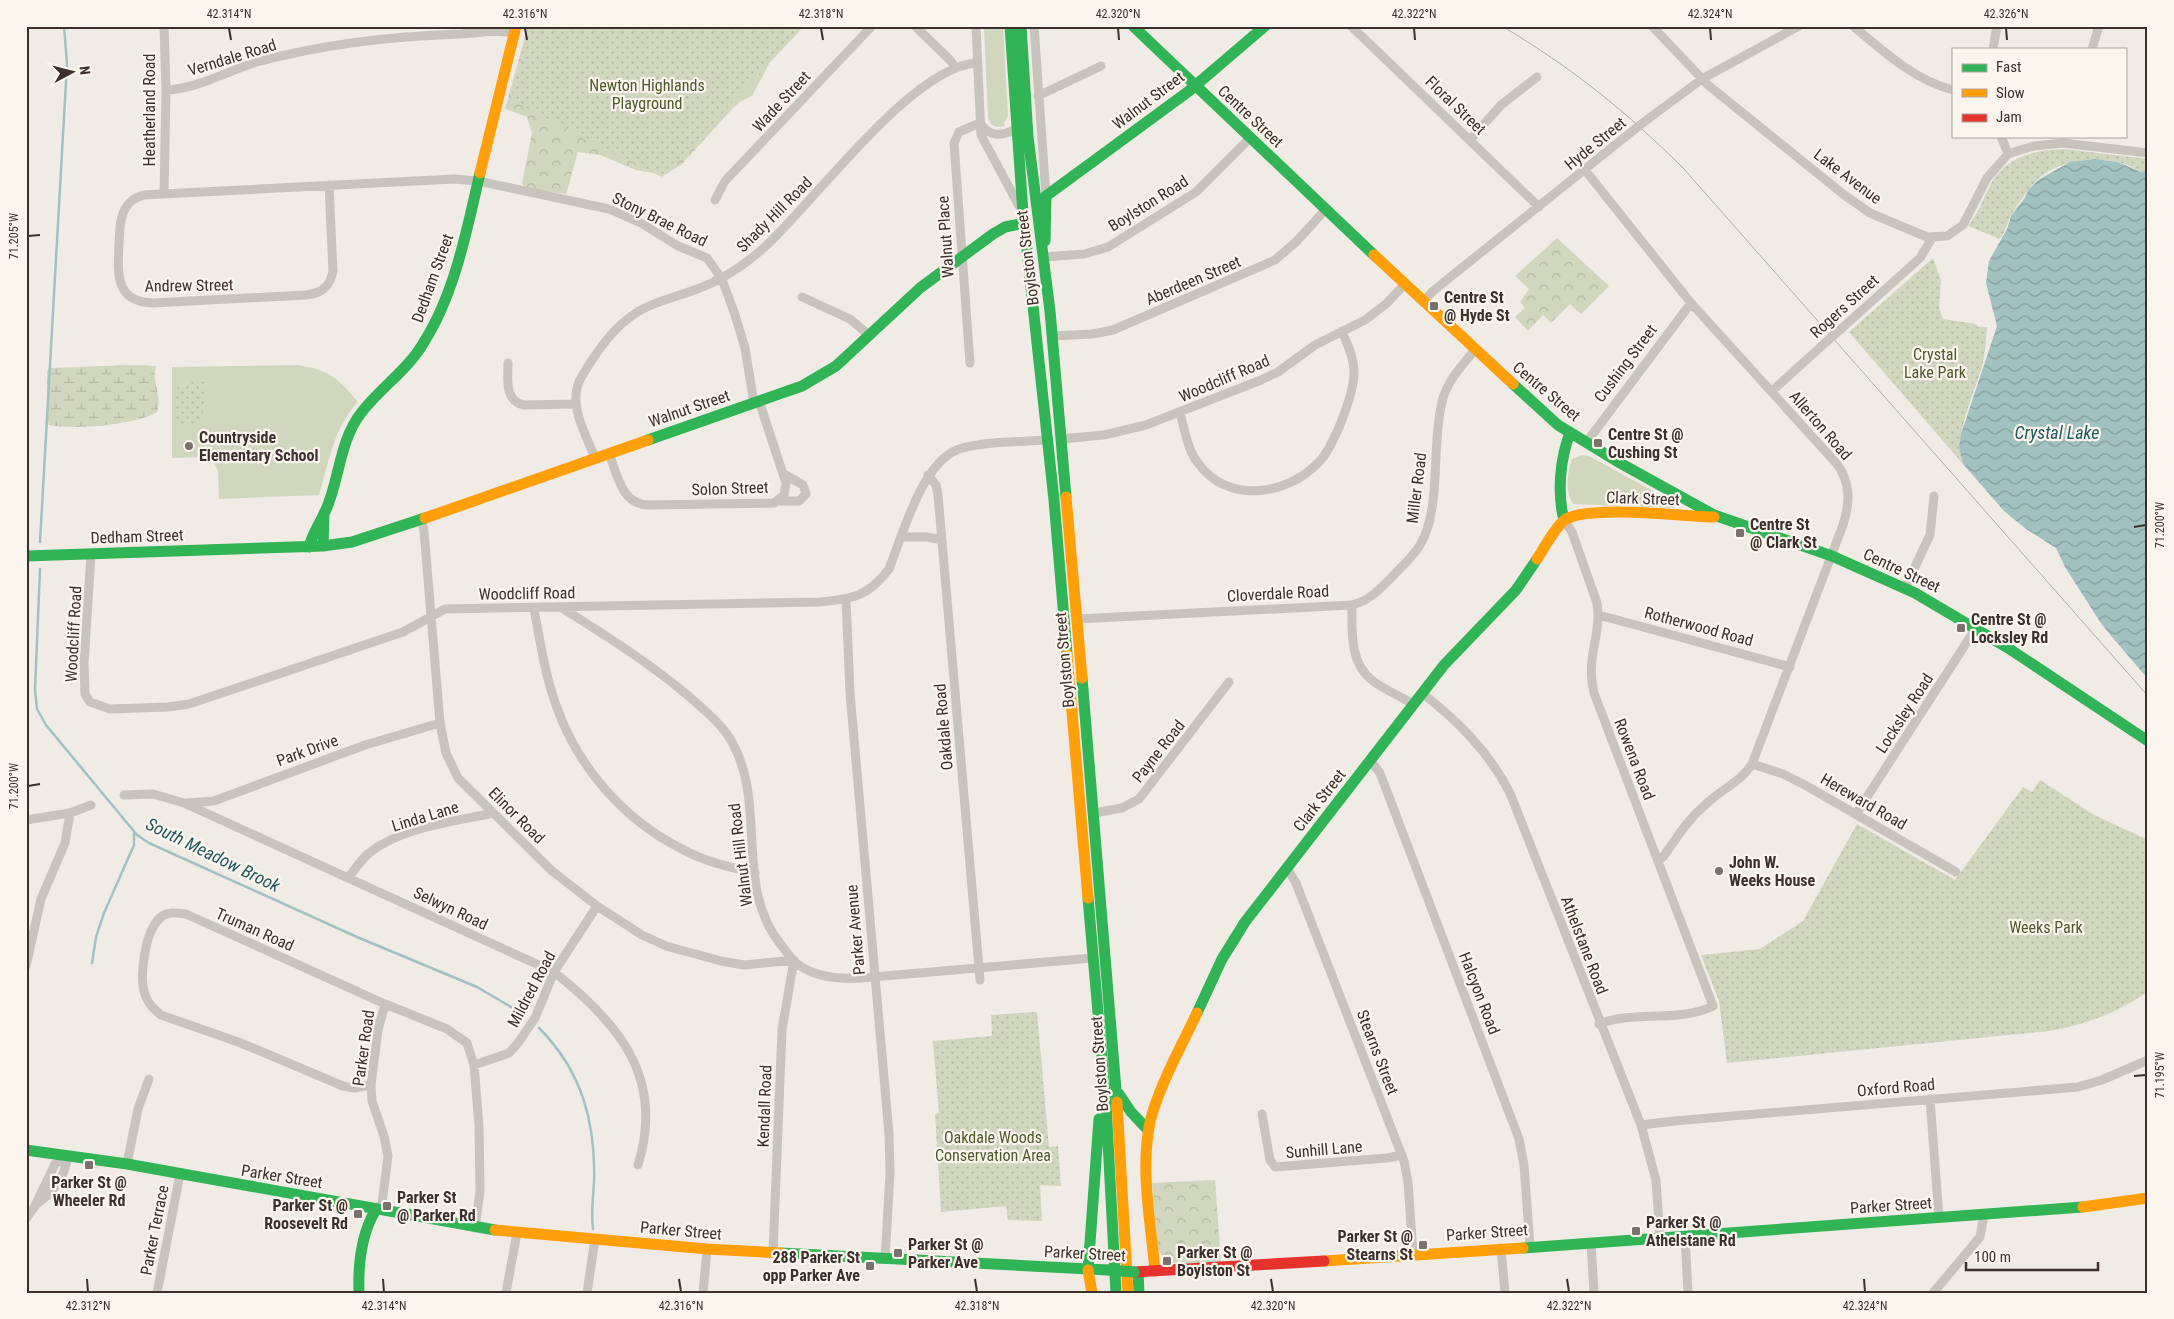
<svg xmlns="http://www.w3.org/2000/svg" width="2174" height="1319" font-family="'Roboto Condensed',sans-serif">
  <defs>
    <pattern id="forest-crowns" width="20" height="18" patternUnits="userSpaceOnUse" patternTransform="scale(1.25)"><rect width="20" height="18" fill="#d1d6bf"/><path d="M2 6a3 3 0 1 1 6 0M12 15a3 3 0 1 1 6 0" fill="none" stroke="#b4b8a4"/></pattern>
    <pattern id="wetland-marsh" width="20" height="14" patternUnits="userSpaceOnUse" patternTransform="scale(1.25)"><rect width="20" height="14" fill="#d1d6bf"/><path d="M1 5h8M5 5V1M11 12h8M15 12V8" fill="none" stroke="#b4b8a4"/></pattern>
    <pattern id="park-dots" width="8" height="8" patternUnits="userSpaceOnUse" patternTransform="scale(1.25)"><rect width="8" height="8" fill="#d1d6bf"/><path d="M2 2h.1M6 6h.1" fill="none" stroke="#b4b8a4" stroke-width="1.8" stroke-linecap="round"/></pattern>
    <pattern id="water-waves" width="16" height="10" patternUnits="userSpaceOnUse" patternTransform="scale(1.25)"><rect width="16" height="10" fill="#a1c2c1"/><path d="M0 5q4-4 8 0t8 0" fill="none" stroke="#849e9d"/></pattern>
  </defs>
  <rect width="100%" height="100%" fill="#f0ebe5"/>
  <path fill="#d1d6bf" d="M984,26H1003L1008,116L1004,123L1005,126L997,127L992,125L988,118Z
    M298,365C329,370 338,378 358,402C334,427 329,462 319,495L219,499L218,471L213,460L205,457L172,458V367Z
    M1582,455L1589,456L1662,496L1673,502L1675,508L1573,504C1565,491 1567,472 1572,459Z"/>
  <path fill="url(#forest-crowns)" d="M528,26H724L769,64L752,96L741,101L733,108L681,165L664,175L636,170L600,155L578,152L566,194L526,189L522,183L532,133L527,117L505,109Z
    M1557,238L1609,286L1581,314L1570,304L1551,323L1543,315L1528,331L1515,317L1525,308L1520,302L1529,289L1515,276Z
    M1215,1180L1221,1263H1173L1165,1261L1158,1249L1152,1183Z"/>
  <path fill="url(#wetland-marsh)" d="M131,365L156,366C151,383 163,395 157,412C136,425 74,430 49,425L47,419V371L49,368Z"/>
  <path fill="url(#park-dots)" d="M529,26H804L662,177L511,100Z
    M2064,149L2148,159V170L2141,172C2111,151 2050,157 2029,189C2023,197 2017,206 2011,215C2007,223 2006,231 2000,239L1968,226C1979,213 1984,196 1992,182C2008,156 2036,150 2064,149Z
    M1933,258L1941,280L1939,308L1943,319L1976,324L1978,327H1987C1986,342 1985,356 1981,370C1973,396 1953,438 1963,464L1849,332Z
    M187,381L207,382L201,423L175,424L174,390Z
    M2040,780L2094,815L2148,840V991C2118,1013 2085,1025 2049,1031L1727,1063L1719,1001L1701,955L1760,949L1803,921L1857,824L1955,880L2023,787L2032,792Z
    M1037,1012L1049,1147L1058,1146L1061,1186L1040,1185L1042,1221L1008,1220L1006,1206L941,1212L935,1114L939,1113L933,1041L992,1036L991,1015Z"/>
  <path fill="url(#water-waves)" d="M2095,159L2118,162L2141,172L2148,170V679L2102,625L2065,567L2056,548L2026,529L2004,511L1963,464L1959,448L1961,434L1997,326L1986,283L1989,261L2007,229L2011,216L2024,199L2029,189L2038,180L2070,162Z"/>
  <g fill="none" stroke-linecap="round" stroke-linejoin="round">
    <path stroke="#a1c2c1" stroke-width="2.5" d="M40,542L67,64L64,26
      M40,569L35,690L37,709L46,725L137,835L149,843L357,937L477,987L523,1014
      M92,963L96,937L104,913L134,845V833
      M539,1028C582,1071 596,1123 594,1183C593,1198 591,1213 593,1229"/>
    <path stroke="#c9c3be" stroke-width="9" d="M915,26L950,60L955,67
      M976,26L981,135L1019,206
      M1034,26L1046,196
      M1351,26L1539,207
      M1652,26L1708,85L1843,194L1870,213L1927,237L1947,236L1963,225L1987,178L2008,154L2020,150L2034,146L2063,143L2148,153
      M1853,26C1883,51 1914,80 1953,90
      M1993,49L1997,26
      M2092,49L2099,26
      M166,90C197,89 227,71 257,62C324,44 391,36 461,34C479,33 497,29 514,33
      M1038,96L1101,66
      M1648,119L1702,79L1799,26
      M980,123C990,138 1002,136 1016,129
      M2001,136L2008,154
      M1470,140L1501,105L1537,77
      M1585,170L1691,303L1837,464C1851,483 1850,503 1843,525L1752,764C1741,782 1720,790 1705,805C1687,820 1677,838 1663,857L1658,861
      M329,185L333,271C330,287 322,293 306,295L153,303C114,302 118,273 119,243C120,232 119,219 125,209C129,201 135,198 143,195L454,179L478,181L609,209L641,223L678,246L707,258L722,279L735,315L745,348L754,403
      M164,193L166,90L164,26
      M715,200L725,181L872,26
      M1044,257L1084,254L1108,247L1196,192L1250,138
      M802,297L850,319L870,336
      M1423,302L1433,291L1635,129
      M1841,329L1920,258L1932,238
      M1052,336L1092,334L1113,330L1275,260L1296,242L1326,209
      M508,363C508,379 504,401 524,405L575,404
      M970,363L954,143L959,132L980,123
      M1772,391L1826,342
      M1180,413C1185,430 1187,449 1198,463C1227,504 1286,496 1318,463C1334,447 1354,394 1354,372C1354,357 1347,344 1342,331
      M1061,439L1104,435L1146,425L1261,380L1278,372L1315,345L1365,320L1386,304L1405,284
      M1586,443L1691,303
      M609,453C617,474 621,504 648,505L774,503L784,495L786,483L759,401
      M595,458C585,432 566,402 582,376C597,351 614,326 639,311C658,300 680,296 700,288C726,278 748,263 769,243C817,198 913,66 977,63
      M928,475L936,485L938,495L980,980
      M778,501H799L806,494L803,485L784,474
      M421,518L424,531L440,723L446,753L458,778L551,870L597,906L642,935L666,946L721,961L744,965L794,960L782,1030L773,1253
      M1564,520L1572,532L1597,603C1602,636 1585,657 1594,693L1713,1006C1678,1023 1635,1010 1599,1024
      M902,537H927L942,540
      M91,554L84,664L85,694L90,702L110,709L168,707L189,704L403,632L445,609L819,602C852,599 868,597 889,569C903,534 922,462 959,449C985,441 1021,442 1048,440
      M1905,588L1930,535L1934,496
      M846,599L850,693L889,1134L890,1174L885,1259
      M1352,605C1352,630 1349,663 1373,681C1385,690 1400,696 1413,704
      M562,608C605,635 648,662 686,694C700,706 716,719 727,734C771,799 731,885 782,946C786,951 791,959 796,963C815,978 840,979 861,978L1093,958
      M534,609C540,641 545,674 556,705C577,766 623,819 680,848C703,861 729,867 755,873
      M1599,615L1790,667
      M1077,619L1352,605C1369,601 1380,589 1392,577C1401,567 1413,557 1420,545C1442,509 1431,444 1442,402C1447,381 1461,367 1474,351
      M1422,693C1458,721 1489,752 1510,793L1641,1125L1656,1180L1660,1237
      M1370,760L1380,773L1519,1139L1524,1165L1530,1246
      M1752,764L1783,774L1805,785L1956,872
      M124,795L153,794L184,803L554,972C619,1023 665,1078 638,1165
      M187,803L214,801L365,745L440,723
      M1094,813L1122,808L1139,799L1229,682
      M1856,814L1976,628
      M26,820L70,813L91,805
      M1287,868L1296,883L1404,1161L1408,1182L1413,1254
      M349,877C355,869 361,860 369,853C402,827 453,822 493,813
      M26,966L41,899L65,843L70,813
      M474,1065L509,1053L518,1043L535,1018L554,972L597,906
      M371,1085L354,1088L343,1086L241,1043L161,1015C154,1009 149,1005 146,997C138,979 145,931 160,918C167,911 178,913 186,914L385,1004L447,1029L467,1043L474,1065L479,1126L480,1191L475,1228
      M1930,1099L1939,1218
      M1262,1114L1270,1160L1275,1167L1387,1158L1402,1155
      M1641,1125L1674,1121L2078,1087L2102,1080L2148,1060
      M127,1164L138,1109L149,1079
      M37,1204C55,1190 64,1179 68,1156
      M375,1211L382,1203L388,1156L384,1136L372,1101L371,1085L378,1030L385,1004
      M26,1219L35,1206L55,1164L68,1156
      M1685,1235L1688,1293
      M1591,1242L1594,1293
      M1501,1248L1505,1293
      M157,1293L180,1174
      M506,1293L517,1233
      M587,1293L595,1239
      M703,1293L707,1249
      M1933,1293L1980,1237L1984,1215"/>
    <path stroke="#30b455" stroke-width="11" d="M1010,26L1023,213L1054,500L1067,654
      M1021,26L1028,137L1050,311L1066,497
      M1133,26L1374,255
      M1045,241L1046,196L1189,91L1265,26
      M1513,384L1558,425L1620,463L1714,515L1832,556L1915,593L2008,648L2148,741
      M648,440L802,386L836,366L920,288L993,234L1005,227L1024,223
      M1564,520C1557,493 1560,459 1570,433
      M323,546L324,513
      M309,547C313,530 324,518 329,502C340,472 341,439 361,413C380,388 408,370 424,342C455,293 467,229 480,173
      M26,556L323,546L352,542L425,518
      M1082,678L1117,1102
      M1088,898L1106,1104L1116,1293
      M1197,1013L1222,959L1245,922L1444,665L1516,590L1537,559
      M1119,1094L1131,1112L1148,1130
      M26,1150L127,1164L495,1230
      M1523,1248L2083,1207
      M781,1253L1108,1270
      M1088,1270L1099,1119
      M1138,1272L1139,1293
      M359,1293C358,1265 361,1235 375,1211"/>
    <path stroke="#ff9f0a" stroke-width="11" d="M480,173L516,26
      M1374,255L1513,384
      M1066,497L1082,678
      M425,518L648,440
      M1537,559C1543,550 1557,524 1566,519C1593,505 1680,516 1714,517
      M1067,654L1088,898
      M1117,1102L1128,1293
      M2083,1207L2148,1198
      M495,1230L707,1249L781,1253
      M1324,1261L1523,1248
      M1088,1270L1092,1293
      M1155,1271C1151,1222 1139,1167 1151,1118C1161,1082 1181,1047 1197,1013"/>
    <path stroke="#e5322d" stroke-width="11" d="M1134,1272L1324,1261"/>
    <path stroke="#b1aca8" stroke-width="1" d="M1502,26C1572,68 1626,111 1684,169L2148,696"/>
    <path stroke="#c9c3be" stroke-width="9" d="M1635,129L1648,119
      M1826,342L1841,329"/>
    <path stroke="#30b455" stroke-width="11" d="M1108,1270L1134,1272"/>
  </g>
  <path fill="none" stroke="#3b302b" stroke-width="2" d="M229,28L231,40M525,28L527,40M821,28L823,40M1118,28L1119,40M1414,28L1415,40M1710,28L1711,40M2006,28L2007,40M28,236L40,235M2134,527L2146,525M28,786L40,784M2134,1076L2146,1075M87,1279L88,1292M383,1279L384,1292M679,1279L681,1292M975,1279L977,1292M1271,1279L1273,1292M1567,1279L1569,1292M1864,1279L1865,1292"/>
  <g fill="#7a716c" stroke="#fbf5ee" stroke-width="2">
    <rect x="1429" y="301" width="10" height="10" rx="2.5"/>
    <rect x="1593" y="438" width="10" height="10" rx="2.5"/>
    <circle cx="189" cy="446" r="5"/>
    <rect x="1735" y="528" width="10" height="10" rx="2.5"/>
    <rect x="1956" y="623" width="10" height="10" rx="2.5"/>
    <circle cx="1719" cy="871" r="5"/>
    <rect x="84" y="1160" width="10" height="10" rx="2.5"/>
    <rect x="382" y="1201" width="10" height="10" rx="2.5"/>
    <rect x="353" y="1209" width="10" height="10" rx="2.5"/>
    <rect x="1631" y="1226" width="10" height="10" rx="2.5"/>
    <rect x="1418" y="1240" width="10" height="10" rx="2.5"/>
    <rect x="893" y="1248" width="10" height="10" rx="2.5"/>
    <rect x="1162" y="1256" width="10" height="10" rx="2.5"/>
    <rect x="865" y="1261" width="10" height="10" rx="2.5"/>
  </g>
  <g text-anchor="middle" stroke-width="4.5" stroke-linejoin="round" paint-order="stroke">
    <g font-size="16" fill="#3b302b" stroke="#fbf5ee">
      <text transform="translate(232 57) rotate(-17)" y="6">Verndale Road</text>
      <text transform="translate(1148 100) rotate(-37)" y="6">Walnut Street</text>
      <text transform="translate(781 101) rotate(-47)" y="6">Wade Street</text>
      <text transform="translate(1456 105) rotate(44)" y="6">Floral Street</text>
      <text transform="translate(149 110) rotate(-90)" y="6">Heatherland Road</text>
      <text transform="translate(1251 116) rotate(43)" y="6">Centre Street</text>
      <text transform="translate(1595 143) rotate(-39)" y="6">Hyde Street</text>
      <text transform="translate(1848 176) rotate(37)" y="6">Lake Avenue</text>
      <text transform="translate(1148 203) rotate(-32)" y="6">Boylston Road</text>
      <text transform="translate(774 214) rotate(-45)" y="6">Shady Hill Road</text>
      <text transform="translate(660 219) rotate(26)" y="6">Stony Brae Road</text>
      <text transform="translate(945 237) rotate(-94)" y="6">Walnut Place</text>
      <text transform="translate(1027 258) rotate(-97)" y="6">Boylston Street</text>
      <text transform="translate(432 278) rotate(-70)" y="6">Dedham Street</text>
      <text transform="translate(1193 280) rotate(-23)" y="6">Aberdeen Street</text>
      <text transform="translate(189 285) rotate(-1)" y="6">Andrew Street</text>
      <text transform="translate(1844 306) rotate(-42)" y="6">Rogers Street</text>
      <text transform="translate(1625 363) rotate(-53)" y="6">Cushing Street</text>
      <text transform="translate(1224 378) rotate(-23)" y="6">Woodcliff Road</text>
      <text transform="translate(1547 391) rotate(40)" y="6">Centre Street</text>
      <text transform="translate(689 408) rotate(-19)" y="6">Walnut Street</text>
      <text transform="translate(1821 425) rotate(49)" y="6">Allerton Road</text>
      <text transform="translate(730 488) rotate(-2)" y="6">Solon Street</text>
      <text transform="translate(1416 488) rotate(-83)" y="6">Miller Road</text>
      <text transform="translate(1643 498) rotate(2)" y="6">Clark Street</text>
      <text transform="translate(137 536) rotate(-2)" y="6">Dedham Street</text>
      <text transform="translate(1902 570) rotate(25)" y="6">Centre Street</text>
      <text transform="translate(527 593) rotate(-1)" y="6">Woodcliff Road</text>
      <text transform="translate(1278 593) rotate(-3)" y="6">Cloverdale Road</text>
      <text transform="translate(1699 626) rotate(15)" y="6">Rotherwood Road</text>
      <text transform="translate(73 634) rotate(-87)" y="6">Woodcliff Road</text>
      <text transform="translate(1064 660) rotate(-95)" y="6">Boylston Street</text>
      <text transform="translate(1904 713) rotate(-57)" y="6">Locksley Road</text>
      <text transform="translate(943 727) rotate(-95)" y="6">Oakdale Road</text>
      <text transform="translate(307 750) rotate(-20)" y="6">Park Drive</text>
      <text transform="translate(1158 751) rotate(-52)" y="6">Payne Road</text>
      <text transform="translate(1635 759) rotate(69)" y="6">Rowena Road</text>
      <text transform="translate(1319 800) rotate(-52)" y="6">Clark Street</text>
      <text transform="translate(1864 801) rotate(30)" y="6">Hereward Road</text>
      <text transform="translate(517 815) rotate(45)" y="6">Elinor Road</text>
      <text transform="translate(425 816) rotate(-17)" y="6">Linda Lane</text>
      <text transform="translate(740 855) rotate(-97)" y="6">Walnut Hill Road</text>
      <text transform="translate(451 908) rotate(25)" y="6">Selwyn Road</text>
      <text transform="translate(255 929) rotate(24)" y="6">Truman Road</text>
      <text transform="translate(855 930) rotate(-95)" y="6">Parker Avenue</text>
      <text transform="translate(1585 945) rotate(69)" y="6">Athelstane Road</text>
      <text transform="translate(531 989) rotate(-62)" y="6">Mildred Road</text>
      <text transform="translate(1480 993) rotate(69)" y="6">Halcyon Road</text>
      <text transform="translate(363 1048) rotate(-82)" y="6">Parker Road</text>
      <text transform="translate(1378 1052) rotate(69)" y="6">Stearns Street</text>
      <text transform="translate(1099 1064) rotate(-94)" y="6">Boylston Street</text>
      <text transform="translate(1896 1087) rotate(-5)" y="6">Oxford Road</text>
      <text transform="translate(764 1106) rotate(-88)" y="6">Kendall Road</text>
      <text transform="translate(1324 1149) rotate(-5)" y="6">Sunhill Lane</text>
      <text transform="translate(282 1176) rotate(9)" y="6">Parker Street</text>
      <text transform="translate(1891 1205) rotate(-4)" y="6">Parker Street</text>
      <text transform="translate(154 1230) rotate(-79)" y="6">Parker Terrace</text>
      <text transform="translate(681 1230) rotate(5)" y="6">Parker Street</text>
      <text transform="translate(1487 1232) rotate(-4)" y="6">Parker Street</text>
      <text transform="translate(1085 1253) rotate(3)" y="6">Parker Street</text>
    </g>
    <g font-size="16" fill="#4a5a2e" stroke="#fbf5ee">
      <text x="647" y="91">Newton Highlands<tspan x="647" dy="18">Playground</tspan></text>
      <text x="1935" y="360">Crystal<tspan x="1935" dy="18">Lake Park</tspan></text>
      <text x="2046" y="933">Weeks Park</text>
      <text x="993" y="1143">Oakdale Woods<tspan x="993" dy="18">Conservation Area</tspan></text>
    </g>
    <g font-size="16" font-weight="bold" fill="#3b302b" stroke="#fbf5ee" text-anchor="start">
      <text x="1444" y="303">Centre St<tspan x="1444" dy="18">@ Hyde St</tspan></text>
      <text x="1608" y="440">Centre St @<tspan x="1608" dy="18">Cushing St</tspan></text>
      <text x="199" y="443">Countryside<tspan x="199" dy="18">Elementary School</tspan></text>
      <text x="1750" y="530">Centre St<tspan x="1750" dy="18">@ Clark St</tspan></text>
      <text x="1971" y="625">Centre St @<tspan x="1971" dy="18">Locksley Rd</tspan></text>
      <text x="1729" y="868">John W.<tspan x="1729" dy="18">Weeks House</tspan></text>
      <text x="89" y="1188" text-anchor="middle">Parker St @<tspan x="89" dy="18">Wheeler Rd</tspan></text>
      <text x="397" y="1203">Parker St<tspan x="397" dy="18">@ Parker Rd</tspan></text>
      <text x="348" y="1211" text-anchor="end">Parker St @<tspan x="348" dy="18">Roosevelt Rd</tspan></text>
      <text x="1646" y="1228">Parker St @<tspan x="1646" dy="18">Athelstane Rd</tspan></text>
      <text x="1413" y="1242" text-anchor="end">Parker St @<tspan x="1413" dy="18">Stearns St</tspan></text>
      <text x="908" y="1250">Parker St @<tspan x="908" dy="18">Parker Ave</tspan></text>
      <text x="1177" y="1258">Parker St @<tspan x="1177" dy="18">Boylston St</tspan></text>
      <text x="860" y="1263" text-anchor="end">288 Parker St<tspan x="860" dy="18">opp Parker Ave</tspan></text>
    </g>
    <g font-size="18" font-style="italic" fill="#1f5a5e" stroke="#fbf5ee">
      <text x="2057" y="439">Crystal Lake</text>
      <text transform="translate(213 855) rotate(26)" y="6">South Meadow Brook</text>
    </g>
  </g>
  <rect width="2174" height="1319" fill="none" stroke="#fbf5ee" stroke-width="55"/>
  <rect x="1952" y="48" width="175" height="90" fill="#fbf5ee" stroke="#aea6a0"/>
  <rect x="1962" y="64" width="25" height="8" fill="#30b455" stroke="#aea6a0"/>
  <text x="1996" y="72" font-size="15" fill="#3b302b">Fast</text>
  <rect x="1962" y="89" width="25" height="8" fill="#ff9f0a" stroke="#aea6a0"/>
  <text x="1996" y="98" font-size="15" fill="#3b302b">Slow</text>
  <rect x="1962" y="114" width="25" height="8" fill="#e5322d" stroke="#aea6a0"/>
  <text x="1996" y="122" font-size="15" fill="#3b302b">Jam</text>
  <g transform="translate(72 72) rotate(83)" stroke="#fbf5ee" stroke-width="4" paint-order="stroke">
  <path d="M0-4L9 19L0 12L-9 19Z" fill="#3b302b"/>
  <text y="-8" font-size="14" font-weight="bold" text-anchor="middle" fill="#3b302b">N</text>
  </g>
  <path d="M1966 1262v8h132v-8" fill="none" stroke="#3b302b" stroke-width="2.5"/>
  <text x="1974" y="1262" font-size="15" fill="#3b302b" stroke="#fbf5ee" stroke-width="4" paint-order="stroke">100 m</text>
  <rect x="28" y="28" width="2118" height="1264" fill="none" stroke="#3b302b" stroke-width="2"/>
  <g font-size="12" text-anchor="middle" fill="#3b302b">
    <text x="229" y="18">42.314°N</text>
    <text x="525" y="18">42.316°N</text>
    <text x="821" y="18">42.318°N</text>
    <text x="1118" y="18">42.320°N</text>
    <text x="1414" y="18">42.322°N</text>
    <text x="1710" y="18">42.324°N</text>
    <text x="2006" y="18">42.326°N</text>
    <text transform="translate(14 236) rotate(-90)" y="4">71.205°W</text>
    <text transform="translate(2160 525) rotate(-90)" y="4">71.200°W</text>
    <text transform="translate(14 786) rotate(-90)" y="4">71.200°W</text>
    <text transform="translate(2160 1075) rotate(-90)" y="4">71.195°W</text>
    <text x="88" y="1310">42.312°N</text>
    <text x="384" y="1310">42.314°N</text>
    <text x="681" y="1310">42.316°N</text>
    <text x="977" y="1310">42.318°N</text>
    <text x="1273" y="1310">42.320°N</text>
    <text x="1569" y="1310">42.322°N</text>
    <text x="1865" y="1310">42.324°N</text>
  </g>
</svg>
